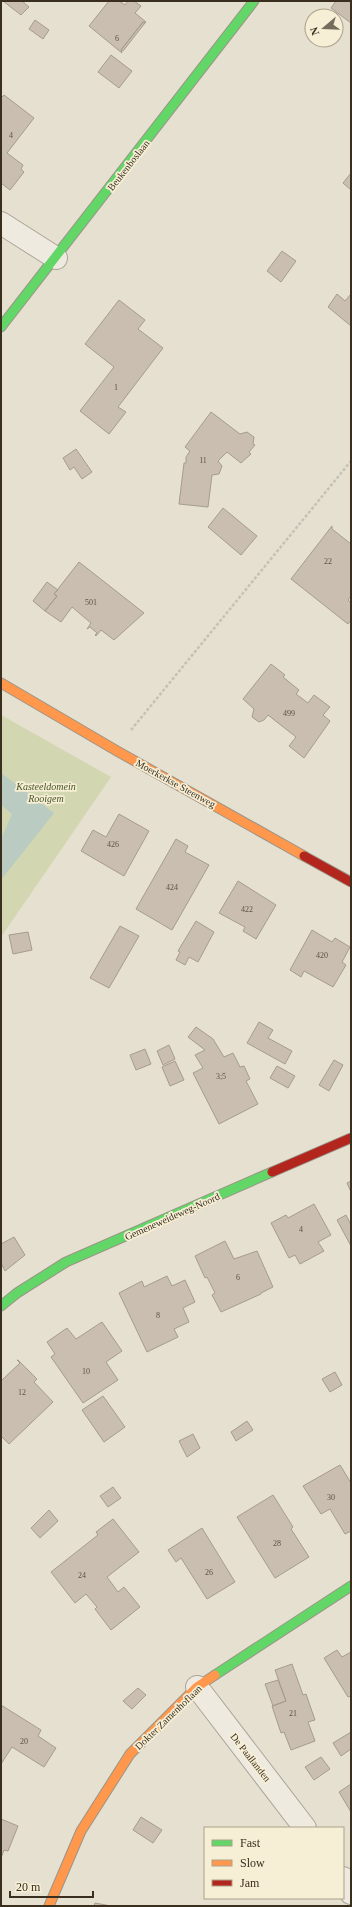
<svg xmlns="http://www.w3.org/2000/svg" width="352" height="1907" font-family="Georgia,serif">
  <rect width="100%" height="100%" fill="#e5e0cf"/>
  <path fill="#d2d6b1" d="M1,715L111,777L1,937Z"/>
  <path fill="#bacbc2" d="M1,773L54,813L1,880V839L12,814L1,805Z"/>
  <path fill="#c9beb0" stroke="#a69c8e" d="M3,1H22L29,7L21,15Z
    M109,1H119L125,5L128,1H134L141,6L135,13L146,22L145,23L143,22L121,50L122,53L89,26Z
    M336,1H351V23L331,8Z
    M35,20L49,30L43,39L29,29Z
    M143,22L145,23L123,51L121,50Z
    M111,55L132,71L119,88L98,72Z
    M4,95L34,118L7,153L23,165L21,169L24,172L10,190L1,183V98Z
    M351,173V190L343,183Z
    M282,251L296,261L281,282L267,271Z
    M337,294L345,301L351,294V326L328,307Z
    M119,300L145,320L138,329L163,348L118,407L126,412L109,434L80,411L114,367L85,344Z
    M211,412L240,434L247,432L254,437L253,444L255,445L249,452L251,454L241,463L227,452L218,461L222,466L219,474L212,475L208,507L179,504L184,463H186V457L190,451L185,447Z
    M76,449L92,472L82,479L74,467L70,470L63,458Z
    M223,508L257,536L241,555L208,527Z
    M332,526V529L351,544V596L348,600L351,603V620L348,624L291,579Z
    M79,562L144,613L114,640L101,630L96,636L95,635L97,633L90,627L87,629L91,623L72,607L61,622L45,611L57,596L54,594Z
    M47,582L58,590L54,594L57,596L45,611L33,601Z
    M271,664L285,675L283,677L299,690L296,694L308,703L314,695L330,707L323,715L330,721L304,758L289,746L296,737L268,715L264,720L259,722L252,717L254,709L243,699Z
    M119,814L149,831L124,876L81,851L93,830L106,837Z
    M176,839L188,846L185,852L209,865L172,930L136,909Z
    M238,881L276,905L256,939L243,931L245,927L219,913Z
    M196,921L214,932L198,962L189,957L185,965L176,960L180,952L178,951Z
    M120,926L139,936L109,988L90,978Z
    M312,930L332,942L335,938L350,947L342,962L346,965L333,987L304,971L301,977L290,970Z
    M28,932L32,950L13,954L9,935Z
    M259,1022L273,1030L268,1038L292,1051L285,1064L247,1043Z
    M196,1027L213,1039L224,1057L233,1053L240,1067L244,1066L250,1079L246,1081L258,1104L219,1124L193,1073L203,1068L195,1055L205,1050L188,1037Z
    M169,1045L175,1059L163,1065L157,1051Z
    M145,1049L151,1064L136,1070L130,1055Z
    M334,1060L343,1065L329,1091L319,1085Z
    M175,1061L184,1080L170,1086L162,1067Z
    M277,1066L295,1076L288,1088L270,1078Z
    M351,1181V1192L347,1183Z
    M314,1204L331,1235L318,1242L324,1251L300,1264L295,1255L289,1258L271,1223L286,1215L288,1218Z
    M346,1215L351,1225V1246L337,1220Z
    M14,1237L25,1255L5,1271L1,1263V1244Z
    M225,1241L234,1259L257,1251L273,1287L261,1293V1294L221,1312L212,1295L215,1293L207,1277L205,1278L195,1256Z
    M167,1276L172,1286L185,1280L195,1302L183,1308L189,1322L174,1329L178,1337L147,1352L119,1293L142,1281L144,1287Z
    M102,1322L122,1351L106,1362L118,1380L83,1403L51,1357L55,1354L47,1342L67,1328L76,1339Z
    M17,1360H18L37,1379L34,1382L53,1402L9,1444L1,1436V1381L20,1363Z
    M335,1372L342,1385L330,1392L322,1379Z
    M103,1396L125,1427L104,1442L82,1410Z
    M247,1421L253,1430L236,1441L231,1432Z
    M193,1434L200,1448L187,1457L179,1441Z
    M340,1465L351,1483V1531L345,1534L330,1509L321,1514L303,1486Z
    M113,1487L121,1498L108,1507L100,1496Z
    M273,1495L293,1527L291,1529L309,1557L275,1578L237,1517Z
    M49,1510L58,1521L40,1538L31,1528Z
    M113,1519L139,1552L107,1577L118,1592L124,1587L140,1607L111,1630L95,1609L97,1607L86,1594L75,1603L51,1572L98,1535L96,1532Z
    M202,1528L235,1582L207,1599L181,1558L176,1562L168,1550Z
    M337,1650L342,1657L351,1652V1696L348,1697L324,1658Z
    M292,1664L303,1695L306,1694L315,1720L308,1722L315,1741L291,1750L284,1732L281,1733L272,1706L286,1701L275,1670Z
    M278,1680L286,1701L273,1706L265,1684Z
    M138,1688L146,1695L132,1709L123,1701Z
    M1,1705L41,1730L38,1736L56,1748L44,1767L12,1747L1,1764Z
    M351,1732V1749L341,1756L333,1743Z
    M321,1757L330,1769L314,1780L305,1767Z
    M351,1784V1812L339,1792Z
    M141,1817L162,1830L153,1843L133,1830Z
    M1,1819L18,1826L8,1851L4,1850L1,1858Z
    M95,1903L111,1906H94Z"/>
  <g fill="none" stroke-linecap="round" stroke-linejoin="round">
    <defs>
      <path id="street" d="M1,223L56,258
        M197,1687L305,1828
        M343,1878L351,1893"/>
      <path id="fast" d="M1,327L254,1
        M1,1306L17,1293L66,1262L272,1172
        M215,1675L351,1586"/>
      <path id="slow" d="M1,683L117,751L304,856
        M49,1906L81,1831L130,1754L197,1687L215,1675"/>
      <path id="jam" d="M304,856L351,882
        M272,1172L351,1138"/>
    </defs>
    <use href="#street" stroke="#aba597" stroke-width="24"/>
    <use href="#fast" stroke="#9a9488" stroke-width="11"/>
    <use href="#slow" stroke="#9a9488" stroke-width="11"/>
    <use href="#jam" stroke="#9a9488" stroke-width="11"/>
    <path stroke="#c6c1b7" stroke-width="2.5" stroke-dasharray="3 2" stroke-linecap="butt" d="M131,730L351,461"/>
    <use href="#street" stroke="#eeeae0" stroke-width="22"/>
    <use href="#fast" stroke="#63d668" stroke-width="9"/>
    <use href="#slow" stroke="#ff974d" stroke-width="9"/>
    <use href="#jam" stroke="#b3261e" stroke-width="9"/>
  </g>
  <g text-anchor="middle" stroke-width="3.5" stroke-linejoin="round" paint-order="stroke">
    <g font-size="8" fill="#5e5243">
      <text x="117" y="41">6</text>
      <text x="11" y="138">4</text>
      <text x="116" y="390">1</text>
      <text x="203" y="463">11</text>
      <text x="328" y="564">22</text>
      <text x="91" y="605">501</text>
      <text x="289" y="716">499</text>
      <text x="113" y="847">426</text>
      <text x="172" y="890">424</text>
      <text x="247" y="912">422</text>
      <text x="322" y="958">420</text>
      <text x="221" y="1079">3;5</text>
      <text x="301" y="1232">4</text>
      <text x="238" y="1280">6</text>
      <text x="158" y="1318">8</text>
      <text x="86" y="1374">10</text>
      <text x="22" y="1395">12</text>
      <text x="331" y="1500">30</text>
      <text x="277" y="1546">28</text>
      <text x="209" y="1575">26</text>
      <text x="82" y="1578">24</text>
      <text x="293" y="1716">21</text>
      <text x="24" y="1744">20</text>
    </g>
    <g font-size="10" fill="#3a2e1f" stroke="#f6eed5">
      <text transform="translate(128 165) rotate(-52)" y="4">Beukenboslaan</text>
      <text transform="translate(176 783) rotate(29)" y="4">Moerkerkse Steenweg</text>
      <text transform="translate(172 1216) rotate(-24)" y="4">Gemeneweideweg-Noord</text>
      <text transform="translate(168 1717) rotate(-44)" y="4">Dokter Zamenhoflaan</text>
      <text transform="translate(251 1757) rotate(52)" y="4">De Paallanden</text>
    </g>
    <g font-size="10" font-style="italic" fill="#475626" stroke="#f6eed5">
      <text x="46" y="790">Kasteeldomein<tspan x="46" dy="12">Rooigem</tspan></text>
    </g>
  </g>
  <rect width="352" height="1907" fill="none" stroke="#3a2e1f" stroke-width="4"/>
  <rect x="204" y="1827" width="140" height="72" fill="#f6eed5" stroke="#aba18c"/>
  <rect x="212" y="1840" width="20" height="6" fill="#63d668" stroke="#aba18c"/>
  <text x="240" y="1847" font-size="12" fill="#3a2e1f">Fast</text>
  <rect x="212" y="1860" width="20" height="6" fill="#ff974d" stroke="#aba18c"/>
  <text x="240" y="1867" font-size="12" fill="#3a2e1f">Slow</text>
  <rect x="212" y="1880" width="20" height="6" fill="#b3261e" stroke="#aba18c"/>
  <text x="240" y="1887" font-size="12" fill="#3a2e1f">Jam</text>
  <g transform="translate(324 28) rotate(251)"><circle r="19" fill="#f6eed5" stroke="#aba18c"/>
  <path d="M0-3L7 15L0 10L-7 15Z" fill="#766c5d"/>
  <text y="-6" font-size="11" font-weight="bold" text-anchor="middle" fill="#3a2e1f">N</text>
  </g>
  <path d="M10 1891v6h83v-6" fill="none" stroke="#3a2e1f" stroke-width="2"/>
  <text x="16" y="1891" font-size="12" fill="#3a2e1f" stroke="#f6eed5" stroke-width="3" paint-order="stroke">20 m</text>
</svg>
